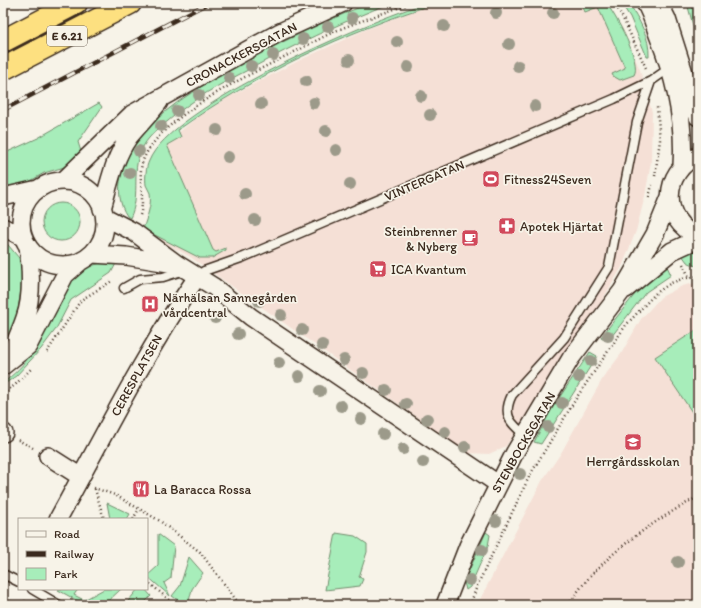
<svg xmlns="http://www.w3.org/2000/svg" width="701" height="608" font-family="Itim,sans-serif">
  <rect width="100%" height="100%" fill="#f7f3e8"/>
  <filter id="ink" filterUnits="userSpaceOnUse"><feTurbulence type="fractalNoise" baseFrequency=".025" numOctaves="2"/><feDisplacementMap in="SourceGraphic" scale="8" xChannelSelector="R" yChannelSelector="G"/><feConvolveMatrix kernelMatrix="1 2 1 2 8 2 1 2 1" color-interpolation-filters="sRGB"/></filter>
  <g filter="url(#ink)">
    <path fill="#f5e0d6" d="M434,3H606L623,29L640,70L652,112L651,162L645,196L636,231L622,267L590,321L506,446L489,454L468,453L189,256L144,232L152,208L164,145L195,119L229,97L300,60L365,30Z
      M698,282V605H477L542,481L561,453L603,378L621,354L641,319L661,297L682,286Z"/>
    <path fill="#a7edba" stroke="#718c6c" d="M370,3H391C342,22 296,44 250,69C220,84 193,99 168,121C159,128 150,135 144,145C129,168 142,194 130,218L127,216C119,204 118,190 121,176C125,160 133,146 143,133C170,102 209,82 244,62C285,40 327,20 370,3Z
      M427,3H437C345,32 256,74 178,130L181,137L167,145L213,250L216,252L226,248V250L212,258H200L143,229C147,217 152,205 150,193C149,190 147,188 146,185C145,178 146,167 149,161C170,107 369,20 427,3Z
      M581,3H606C615,14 642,62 634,75L620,80L613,76L612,74L625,68L598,7L585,12Z
      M621,3H629C639,20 650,37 649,57H647L630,17Z
      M687,3H696L698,44Z
      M99,103L102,107L78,142L82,155L68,166L44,173L22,186L3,190V154L38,138Z
      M42 222a19 19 0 1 1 38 0a19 19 0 1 1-38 0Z
      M3,239L19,258L23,275L16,325L3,345Z
      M698,249V267L687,262L682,255Z
      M118,260L111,273L71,300L56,329L41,349L16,376L3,385V383C13,375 24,365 31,354C44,332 61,282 82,270C93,264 106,262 118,260Z
      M666,264L671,275L646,292L608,341L601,337L643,284Z
      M698,329V421L655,357Z
      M590,352L597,356L541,444L534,442L553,407Z
      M107,503L130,514L127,519H110Z
      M486,532L490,535L488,546L470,587L466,590L464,582Z
      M336,533L355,536L367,544V552L359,577L363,579L360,586L325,590Z
      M158,534L174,546L171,578L164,583L170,596L147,576L158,566Z
      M189,557L203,573L192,589L188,605H185L172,596L180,586Z
      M59,589H78L74,595L84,600L104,589H121L104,605H85L58,590Z
      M138,589H145L151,596L142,605H125Z"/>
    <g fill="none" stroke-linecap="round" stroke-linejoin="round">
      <defs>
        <path id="lane" d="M197,277L204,271L244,257L614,99L651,81L671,67
          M124,288L140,279L163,277L185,270
          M526,436C510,423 502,415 512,395L564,338L609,267L637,122L651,81
          M3,574L19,582
          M32,589L59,605"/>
        <path id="street" d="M645,3C651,12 654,24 658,35C675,77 685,119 682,165
          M659,3L667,19L698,117
          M698,156C662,171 660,221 698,236
          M21 223a42 42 0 1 1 84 0a42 42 0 1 1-84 0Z
          M63,181L132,114L280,32L343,3
          M3,197L38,189
          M102,209C109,184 114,158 129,137C139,125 150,114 159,102
          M105,217L134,232L177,264L214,287L251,317L498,484
          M3,227L24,238
          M92,254L126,256L175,264
          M626,289L672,251L698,239
          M8,361C13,346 20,333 25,318C33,296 31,269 28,246
          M3,366L28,346L65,275L80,262
          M3,432L4,433
          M48,456L81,477
          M58,519C103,437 144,354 197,277
          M445,605L468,546L515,452L571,358L622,291L655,234L670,197"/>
        <path id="highway" d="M3,41L76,3
          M3,69L130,3"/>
      </defs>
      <use href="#lane" stroke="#3b2a1e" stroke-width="11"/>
      <use href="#street" stroke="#3b2a1e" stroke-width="20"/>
      <use href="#highway" stroke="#3b2a1e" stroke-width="25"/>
      <path stroke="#3b2a1e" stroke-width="2.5" stroke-dasharray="1 3" stroke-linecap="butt" d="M613,3L620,12L646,68
        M655,176L660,140L657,107
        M649,197L652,185
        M140,215C146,196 136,176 144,158C163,115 247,76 288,55C305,47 322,37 340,29C363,20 387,12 411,3
        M683,264L689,277
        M47,352L81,300L112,281
        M3,394L15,385L32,368
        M18,440L33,448
        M94,488L115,495L160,521L200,552L240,605
        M95,489L104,519
        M133,519L139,509
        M147,581L175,605
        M3,598L18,605
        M541,602L546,605
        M23,605L26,600
        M470,605L477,586L530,475L577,397L626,325L656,293L671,283L682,279L698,276
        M569,605C594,561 654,520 698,497"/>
      <use href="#lane" stroke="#f7f3e8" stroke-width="8"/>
      <use href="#street" stroke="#f7f3e8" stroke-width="17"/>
      <use href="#highway" stroke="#fde080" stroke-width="22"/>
      <defs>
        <path id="rail" d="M3,110L208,3"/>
      </defs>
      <use href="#rail" stroke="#3b2a1e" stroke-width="4.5"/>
      <use href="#rail" stroke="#f7f3e8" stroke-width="3" stroke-dasharray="9" stroke-linecap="butt"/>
    </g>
    <g fill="#9c9a8a">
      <circle cx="496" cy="13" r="6"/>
      <circle cx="553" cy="13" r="6"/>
      <circle cx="352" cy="18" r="6"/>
      <circle cx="444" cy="26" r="6"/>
      <circle cx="328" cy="27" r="6"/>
      <circle cx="303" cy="39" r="6"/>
      <circle cx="397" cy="42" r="6"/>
      <circle cx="509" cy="44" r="6"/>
      <circle cx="273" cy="55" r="6"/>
      <circle cx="349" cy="60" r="6"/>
      <circle cx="251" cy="66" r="6"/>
      <circle cx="518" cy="66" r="6"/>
      <circle cx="408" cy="67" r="6"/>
      <circle cx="229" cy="78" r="6"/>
      <circle cx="306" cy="81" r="6"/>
      <circle cx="199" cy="95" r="6"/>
      <circle cx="421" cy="96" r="6"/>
      <circle cx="314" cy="103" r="6"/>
      <circle cx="261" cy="104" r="6"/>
      <circle cx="535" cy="106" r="6"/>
      <circle cx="177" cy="111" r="6"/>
      <circle cx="430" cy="115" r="6"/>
      <circle cx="161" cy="126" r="6"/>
      <circle cx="217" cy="130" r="6"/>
      <circle cx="326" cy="131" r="6"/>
      <circle cx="336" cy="150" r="6"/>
      <circle cx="139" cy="151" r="6"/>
      <circle cx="228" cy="157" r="6"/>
      <circle cx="130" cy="173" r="6"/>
      <circle cx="350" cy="184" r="6"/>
      <circle cx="245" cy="194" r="6"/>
      <circle cx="255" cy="220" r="6"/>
      <circle cx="259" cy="301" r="6"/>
      <circle cx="281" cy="315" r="6"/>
      <circle cx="215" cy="318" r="6"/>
      <circle cx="302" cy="330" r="6"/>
      <circle cx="238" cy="334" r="6"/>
      <circle cx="608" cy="336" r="6"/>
      <circle cx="322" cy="345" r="6"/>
      <circle cx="344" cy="360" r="6"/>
      <circle cx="591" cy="361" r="6"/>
      <circle cx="279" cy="363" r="6"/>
      <circle cx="363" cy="373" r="6"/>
      <circle cx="299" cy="376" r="6"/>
      <circle cx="579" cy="377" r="6"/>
      <circle cx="386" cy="390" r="6"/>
      <circle cx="320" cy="391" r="6"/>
      <circle cx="562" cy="403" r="6"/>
      <circle cx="406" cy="404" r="6"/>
      <circle cx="341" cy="406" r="6"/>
      <circle cx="361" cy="419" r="6"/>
      <circle cx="427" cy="419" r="6"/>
      <circle cx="548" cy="427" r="6"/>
      <circle cx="445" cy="432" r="6"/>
      <circle cx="383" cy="434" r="6"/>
      <circle cx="465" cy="447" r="6"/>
      <circle cx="403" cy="449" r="6"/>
      <circle cx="423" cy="462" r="6"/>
      <circle cx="520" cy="474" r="6"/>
      <circle cx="496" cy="521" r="6"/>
      <circle cx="482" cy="550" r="6"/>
      <circle cx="678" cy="562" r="6"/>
      <circle cx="470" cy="580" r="6"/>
    </g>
  </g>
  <defs>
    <symbol id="stadium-square" viewBox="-11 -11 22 22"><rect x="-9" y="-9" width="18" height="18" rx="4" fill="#d1495b" stroke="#f7f3e8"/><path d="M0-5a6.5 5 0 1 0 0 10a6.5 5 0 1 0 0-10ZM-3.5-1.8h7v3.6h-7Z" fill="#fff"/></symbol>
    <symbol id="pharmacy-square" viewBox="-11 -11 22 22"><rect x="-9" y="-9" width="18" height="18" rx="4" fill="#d1495b" stroke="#f7f3e8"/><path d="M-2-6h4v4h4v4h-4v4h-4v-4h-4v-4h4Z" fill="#fff"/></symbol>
    <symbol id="cafe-square" viewBox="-11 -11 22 22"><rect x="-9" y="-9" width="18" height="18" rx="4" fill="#d1495b" stroke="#f7f3e8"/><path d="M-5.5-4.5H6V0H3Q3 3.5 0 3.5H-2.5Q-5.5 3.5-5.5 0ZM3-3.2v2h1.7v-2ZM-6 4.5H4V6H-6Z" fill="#fff"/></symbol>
    <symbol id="supermarket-square" viewBox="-11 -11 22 22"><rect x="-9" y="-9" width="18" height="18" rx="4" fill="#d1495b" stroke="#f7f3e8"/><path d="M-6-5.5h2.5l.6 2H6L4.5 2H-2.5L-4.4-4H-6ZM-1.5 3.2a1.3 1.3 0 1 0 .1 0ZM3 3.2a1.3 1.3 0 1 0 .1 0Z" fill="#fff"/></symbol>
    <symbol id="hospital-square" viewBox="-11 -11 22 22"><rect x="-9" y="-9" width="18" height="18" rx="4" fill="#d1495b" stroke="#f7f3e8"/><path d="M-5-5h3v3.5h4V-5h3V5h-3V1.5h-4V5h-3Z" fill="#fff"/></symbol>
    <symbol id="school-square" viewBox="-11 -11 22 22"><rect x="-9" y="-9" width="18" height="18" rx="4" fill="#d1495b" stroke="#f7f3e8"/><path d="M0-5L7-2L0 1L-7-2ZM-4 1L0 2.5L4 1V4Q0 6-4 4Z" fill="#fff"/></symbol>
    <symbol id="restaurant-square" viewBox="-11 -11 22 22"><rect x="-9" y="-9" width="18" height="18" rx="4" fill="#d1495b" stroke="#f7f3e8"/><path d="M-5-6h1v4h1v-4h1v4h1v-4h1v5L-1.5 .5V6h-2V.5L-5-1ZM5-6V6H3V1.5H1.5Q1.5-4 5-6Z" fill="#fff"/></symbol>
  </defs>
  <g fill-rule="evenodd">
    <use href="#stadium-square" x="481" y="169" width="20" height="20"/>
    <use href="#pharmacy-square" x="497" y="216" width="20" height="20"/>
    <use href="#cafe-square" x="460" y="228" width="20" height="20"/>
    <use href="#supermarket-square" x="368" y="259" width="20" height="20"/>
    <use href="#hospital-square" x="140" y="294" width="20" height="20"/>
    <use href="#school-square" x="623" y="432" width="20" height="20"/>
    <use href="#restaurant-square" x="131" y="479" width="20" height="20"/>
  </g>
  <g text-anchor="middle" stroke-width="3.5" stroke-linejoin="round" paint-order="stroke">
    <rect fill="#f7f3e8" stroke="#73665b" stroke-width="1" x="47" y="26" width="40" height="20" rx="3"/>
    <g font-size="12" font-weight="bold" fill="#3b2a1e">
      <text x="67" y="40">E 6.21</text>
    </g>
    <g font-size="13" fill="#3b2a1e" stroke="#f7f3e8">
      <text transform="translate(241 54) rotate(-28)" y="5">CRONACKERSGATAN</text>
      <text transform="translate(424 180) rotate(-23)" y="5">VINTERGATAN</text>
      <text transform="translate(136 375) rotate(-61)" y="5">CERESPLATSEN</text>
      <text transform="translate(523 442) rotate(-60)" y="5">STENBOCKSGATAN</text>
    </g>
    <g font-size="13" fill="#3b2a1e" stroke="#f7f3e8" text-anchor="start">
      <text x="504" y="184">Fitness24Seven</text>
      <text x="520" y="231">Apotek Hjärtat</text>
      <text x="457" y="236" text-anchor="end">Steinbrenner<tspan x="457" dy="15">&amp; Nyberg</tspan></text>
      <text x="391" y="274">ICA Kvantum</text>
      <text x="163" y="302">Närhälsan Sannegården<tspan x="163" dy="15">vårdcentral</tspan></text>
      <text x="633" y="466" text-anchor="middle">Herrgårdsskolan</text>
      <text x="154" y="494">La Baracca Rossa</text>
    </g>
  </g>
  <rect width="701" height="608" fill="none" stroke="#f7f3e8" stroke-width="16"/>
  <rect x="8" y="8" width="685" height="592" fill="none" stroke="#3b2a1e" stroke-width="1.5" filter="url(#ink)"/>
  <rect x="18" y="518" width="130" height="72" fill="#f7f3e8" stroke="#aca397"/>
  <rect x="26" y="531" width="20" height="6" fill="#f7f3e8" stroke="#aca397"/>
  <text x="54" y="538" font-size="12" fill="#3b2a1e">Road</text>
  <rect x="26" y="551" width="20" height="6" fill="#3b2a1e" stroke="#aca397"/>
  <text x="54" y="558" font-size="12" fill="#3b2a1e">Railway</text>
  <rect x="26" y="568" width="20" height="12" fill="#a7edba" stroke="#aca397"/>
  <text x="54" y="578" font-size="12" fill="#3b2a1e">Park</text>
</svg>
